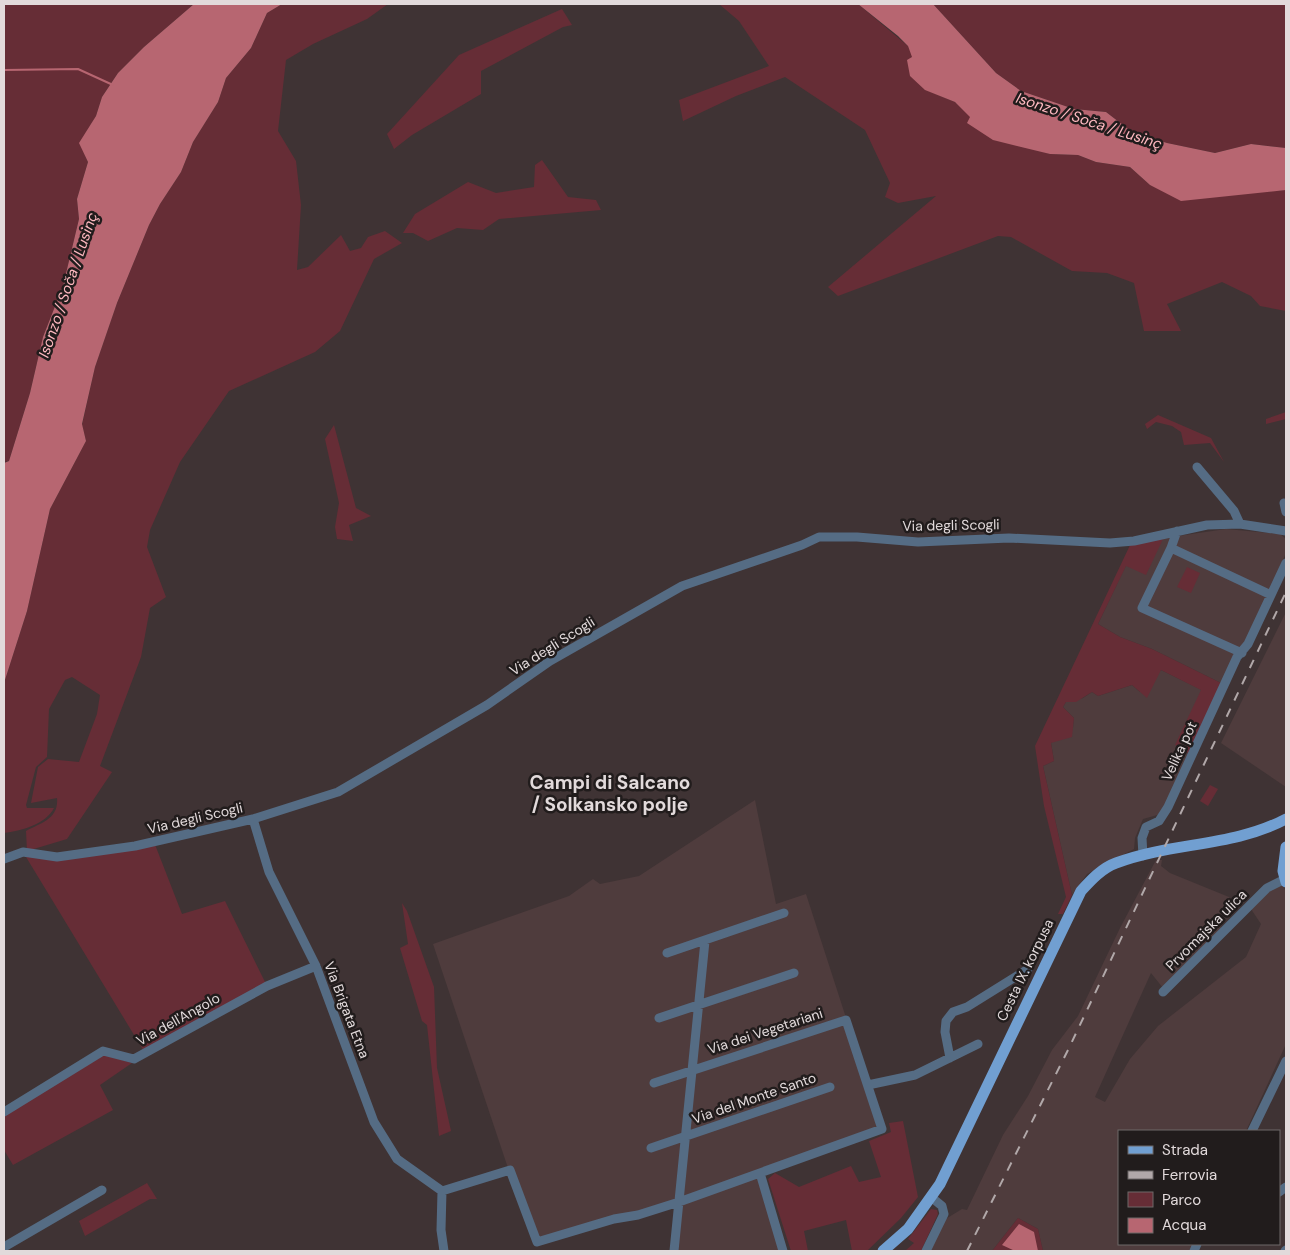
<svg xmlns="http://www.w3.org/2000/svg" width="1290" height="1255" font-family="'DM Sans',sans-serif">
  <rect width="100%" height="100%" fill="#3f3334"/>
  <path fill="#4f3c3d" d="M1226,529L1280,534L1286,539V553L1247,643L1221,683L1152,649L1120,637L1098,624L1137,542Z
    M1286,612V787L1221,743Z
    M1161,670L1202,690L1188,735L1196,740L1161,814L1143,819L1135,838L1134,849L1087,874L1072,895L1043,766L1054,761L1051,743L1073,727L1074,718L1063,707L1066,702L1083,698L1092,692L1098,696L1132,685L1140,692Z
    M755,800L776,904L806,894L882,1129L760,1173L783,1251H674L679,1203L537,1242L508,1168L433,944L569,896L593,879L600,884L639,876Z
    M1156,860H1162L1161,866L1170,873L1229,897L1232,907L1217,919L1222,930L1163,988L1151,973L1095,1097L1105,1102L1130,1059L1158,1026L1246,957L1261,924L1251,909L1268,891L1282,884L1286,891V1044L1246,1131H1119V1244H1194L1191,1251H1043L1038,1229L1018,1218L992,1251H930L944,1220L962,1209L967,1210L1003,1135L1028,1096L1052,1050L1078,1016L1120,928Z"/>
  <path fill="#662d36" d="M4,4H194L144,47L118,73L102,97L96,116L80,143L88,162L77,199L79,219L63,286L43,337L30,393L9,461L4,462Z
    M282,4H388L367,19L313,44L286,60L278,131L296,161L301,205L297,270L308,267L341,235L350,251L361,248L368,237L385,231L402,243L374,259L340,331L315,352L229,391L180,462L150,530L147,547L166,597L150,608L141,657L100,766L112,772L67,839L27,851L26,831C41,823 59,819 57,798L31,803L38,767L48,759L79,762L97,714L100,695L72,677L65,680L49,709L47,757L36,767L26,805L27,808H54C46,824 21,831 4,833V683L27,611L50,509L86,441L82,425L95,367L117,303L149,225L160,204L181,172L193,142L218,102L226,78L251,48L267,13Z
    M719,4H858L908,46L929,91L955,102L971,117L968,123L1024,146L1050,154L1078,155L1096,162L1130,167L1150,185L1236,194L1286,190V311L1260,306L1251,296L1222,282L1167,304L1181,331H1144L1134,283L1107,273L1072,271L1011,237L998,236L838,296L828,287L936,196L898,203L885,197L890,183L865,130L785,77L736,96L683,121L679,100L769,66L739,21Z
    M933,4H1286V148L1251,144L1215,153L1167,143L1132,132L1106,112L1074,109L1021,91L996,73Z
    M562,9L572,25L563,27L481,71V94L412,135L394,149L387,134L459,55Z
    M542,160L568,197L596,200L601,210L499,219L483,230L457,228L428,241L413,233H403L415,214L468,182L496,193L534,187L535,165Z
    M1286,412V419L1266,424V419Z
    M1158,415L1211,438L1224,462L1210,443L1184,445L1181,432L1172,426L1156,422L1147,429L1145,424Z
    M334,425L356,508L371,516L349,525L353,541L337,539L335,527L339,503L325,439Z
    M1163,539L1146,575L1126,566L1098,624L1120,637L1152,649L1221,683L1189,753L1184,752L1192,736L1188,735L1178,746L1175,745L1201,690L1161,670L1147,698L1132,685L1098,696L1092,692L1076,702H1066L1063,707L1074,718L1072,737L1051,743L1054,761L1043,766L1072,895L1063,914H1058L1066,897L1044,806L1035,746L1131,543Z
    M1187,567L1200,573L1191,593L1177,587Z
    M1210,785L1218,789L1208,806L1200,801Z
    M154,842L182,914L225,901L267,986L145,1053L23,852L57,857Z
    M402,903L407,911L434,987L437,1068L451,1131L439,1136L427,1025L422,1021L400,948L408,944Z
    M104,1055L132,1063L100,1085L113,1110L13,1165L4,1150V1116Z
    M903,1121L918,1197L901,1218L867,1251H852L846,1220L804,1231L808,1251H791L768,1179L775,1173L799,1187L851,1166L859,1182L881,1177L869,1141L891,1132L889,1123Z
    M147,1183L157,1199H150L85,1236L79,1221Z
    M931,1209L937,1210L938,1214L921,1251H905L914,1243L908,1239Z
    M1018,1218L1038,1229L1043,1251H992Z"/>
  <path fill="#b76671" d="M194,4H282L267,13L251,48L226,78L218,102L193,142L181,172L160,204L149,225L117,303L95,367L82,424L86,441L50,509L27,611L4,683V463L9,461L30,393L43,337L63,286L79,219L77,199L88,162L79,143L96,116L102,97L118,73L144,47Z
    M858,4H933L996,73L1021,91L1074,109L1106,112L1132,132L1167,143L1215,153L1251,144L1286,148V190L1181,201L1150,185L1130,167L1096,162L1078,155L1050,154L993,140L967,123L970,117L955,102L925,90L910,76L907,60L912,57L908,46L898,36Z
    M1019,1224L1034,1232L1038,1251H1015L1002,1245Z"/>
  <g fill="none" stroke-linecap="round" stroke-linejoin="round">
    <path stroke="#b76671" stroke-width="2" d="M4,70L78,69L113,85"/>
    <path stroke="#556c84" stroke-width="9" d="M1197,467L1234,511L1240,524
      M1284,503L1286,512
      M1177,531L1171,548L1271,595
      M1171,548L1142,608L1242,653
      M253,819L269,872L316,966L374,1122L397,1159L442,1191L441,1230L444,1251
      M1143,856L1142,838L1146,827L1159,821L1168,807L1237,657L1248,644L1286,563
      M4,859L23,852L57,857L135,846L253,819L338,792L487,705L550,661L682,586L802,545L819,537H857L918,542L1009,538L1110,543L1134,541L1207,525L1240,524L1286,531
      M667,953L784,913
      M1163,992L1267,888L1285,879
      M659,1018L794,973
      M950,1058L945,1032L946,1021L953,1012L967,1007L1028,969
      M868,1085L915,1075L978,1044
      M4,1112L103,1051L134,1059L267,986L316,966
      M1252,1131L1286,1061
      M651,1148L830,1087
      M760,1173L783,1251
      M442,1191L510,1170L537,1242L614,1219L638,1215L679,1202L882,1129L846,1020L654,1083
      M1279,1192L1286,1187
      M4,1247L102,1190
      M674,1251L705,941
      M926,1251L944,1214L942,1206L931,1197
      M1194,1251L1197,1244
      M1285,1251L1286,1250"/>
    <path stroke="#719fd1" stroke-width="11" d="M1286,847L1283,871L1286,882
      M883,1251L908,1229L940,1184L1081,891C1091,880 1102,868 1116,863C1172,842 1233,847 1286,819"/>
    <path stroke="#b1a8a9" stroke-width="2" stroke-dasharray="9 9" stroke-linecap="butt" d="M967,1251L1068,1050L1286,592"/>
  </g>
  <g text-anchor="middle" stroke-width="5" stroke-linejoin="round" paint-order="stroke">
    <g font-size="14" fill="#e2dadb" stroke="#211c1c">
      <text transform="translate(951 525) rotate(-1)" y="5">Via degli Scogli</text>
      <text transform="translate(552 646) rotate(-32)" y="5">Via degli Scogli</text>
      <text transform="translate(1179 751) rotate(-65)" y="5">Velika pot</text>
      <text transform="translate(195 818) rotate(-13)" y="5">Via degli Scogli</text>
      <text transform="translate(1206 930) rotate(-45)" y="5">Prvomajska ulica</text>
      <text transform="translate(1025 970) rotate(-64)" y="5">Cesta IX. korpusa</text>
      <text transform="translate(347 1010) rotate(69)" y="5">Via Brigata Etna</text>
      <text transform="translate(178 1019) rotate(-29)" y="5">Via dell'Angolo</text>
      <text transform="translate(765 1031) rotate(-18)" y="5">Via dei Vegetariani</text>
      <text transform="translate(754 1098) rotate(-19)" y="5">Via del Monte Santo</text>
    </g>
    <g font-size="15" font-style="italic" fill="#feb9c0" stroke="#211c1c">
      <text transform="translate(1089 121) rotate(18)" y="5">Isonzo / Soča / Lusinç</text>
      <text transform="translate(68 285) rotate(-71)" y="5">Isonzo / Soča / Lusinç</text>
    </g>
    <g font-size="19" font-weight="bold" fill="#e2dadb" stroke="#211c1c">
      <text x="610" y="789">Campi di Salcano<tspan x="610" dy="22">/ Solkansko polje</tspan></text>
    </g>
  </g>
  <rect width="1290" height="1255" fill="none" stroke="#e2dadb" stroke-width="10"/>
  <rect x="1118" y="1130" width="162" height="115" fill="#211c1c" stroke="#6e6868"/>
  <rect x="1128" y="1146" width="25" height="8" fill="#719fd1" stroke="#6e6868"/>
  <text x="1162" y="1155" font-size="15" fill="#e2dadb">Strada</text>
  <rect x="1128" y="1171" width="25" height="8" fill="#b1a8a9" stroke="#6e6868"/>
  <text x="1162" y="1180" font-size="15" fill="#e2dadb">Ferrovia</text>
  <rect x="1128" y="1192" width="25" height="15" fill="#662d36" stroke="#6e6868"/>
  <text x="1162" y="1205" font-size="15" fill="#e2dadb">Parco</text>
  <rect x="1128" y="1218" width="25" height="15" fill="#b76671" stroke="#6e6868"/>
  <text x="1162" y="1230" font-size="15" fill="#e2dadb">Acqua</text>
</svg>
